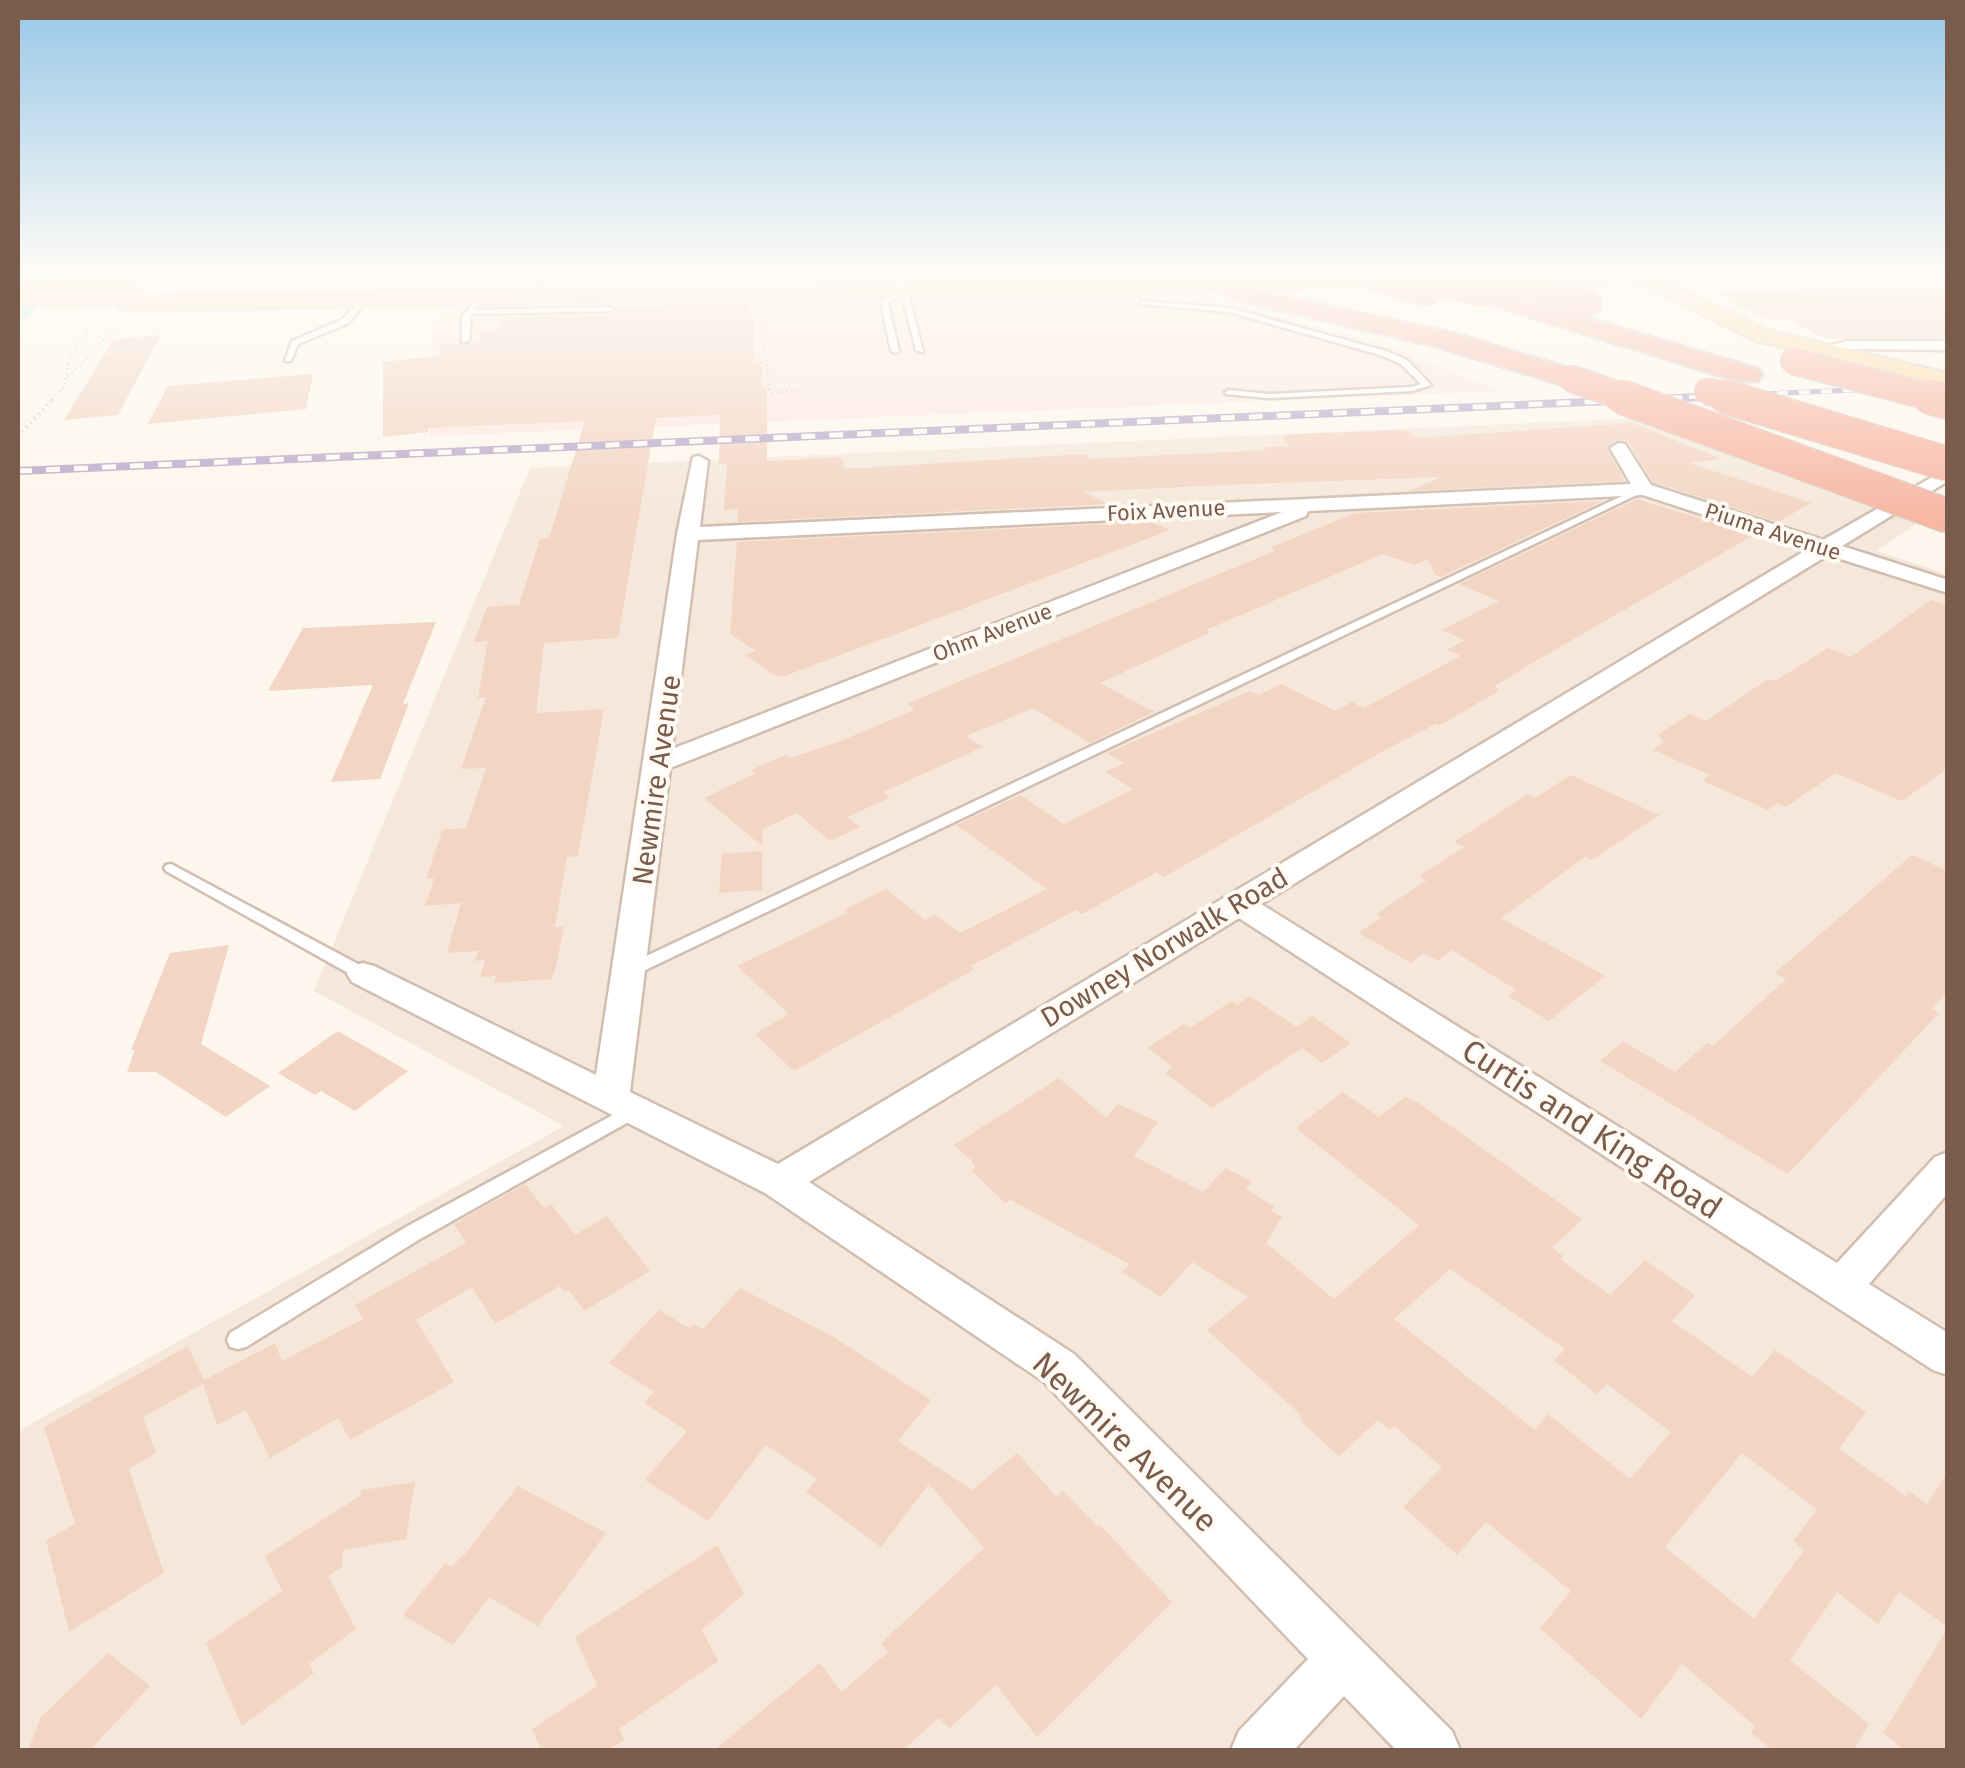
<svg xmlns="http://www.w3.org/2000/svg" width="1965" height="1768" font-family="'Fira Sans',sans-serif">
  <rect width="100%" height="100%" fill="#fdf6ec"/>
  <path fill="#f5e8da" d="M1642,418L1919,522L1876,551L1947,574V1750H18V1431L564,1126L314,991L530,468Z"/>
  <path fill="#fde8e0" d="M1199,294L1379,343L1501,391L430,436L432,320L457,304L632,305Z"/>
  <path fill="#d8ecc9" d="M226,272H741L740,278L210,286Z"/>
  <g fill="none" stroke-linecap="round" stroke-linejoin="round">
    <path fill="#bfe3e8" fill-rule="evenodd" d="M34,272H64L29,317L18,319V291Z"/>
  </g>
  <path fill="#f3d5c3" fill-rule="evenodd" d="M1948,285V337L1826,339L1786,319H1766L1714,293Z
    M750,304V318H754V362H762V386H767V461L842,457L844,469L1086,454L1088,459L1266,450L1264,447L1290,446L1282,436L1297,434L1407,430L1416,438L1633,423L1721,459L1689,463L1811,503L1778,522L1653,482L1628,442L1620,439L1606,447L1625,481L1408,491L1442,477L1222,485L1083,492L1110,504L738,522V509L724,510L727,464H719L720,415L656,418L618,638L544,643L536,713L604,709L578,856L567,857L555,927H564L556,966L552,979L494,983L496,976L480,977L485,960L475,961L478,951L447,953L461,903L425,906L434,878L426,879L442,830L466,828L486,768L461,769L486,697L478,698L488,641L474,642L487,607L519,605L540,539L549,538L585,421L428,428V432L383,437V362L440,356V343L470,345L480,340V332L497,330L504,317L610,315L616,306Z
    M161,335L118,415L64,420L114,339Z
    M313,374L306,409L148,424L168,386Z
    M1637,499L1754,535L1534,662L1495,686L1499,691L1440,725L1436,724L1387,749L1164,877L1157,872L1082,914L1076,910L971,966L975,969L794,1071L755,1034L789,1014L737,966L847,913L844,910L886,889L925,920L935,915L960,933L1047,889L956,825L1020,795L1064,824L1133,789L1105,772L1124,763L1107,753L1250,691L1259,695L1281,684L1336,711L1352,702L1364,708L1460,656L1447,650L1465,640L1442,630L1499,601L1459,584Z
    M1603,501L1441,577L1435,574L1428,559L1414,565L1383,554L1206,630L1211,632L1100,683L1154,712L1090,743L1033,708L966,736L983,747L883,792L890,798L847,817L860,827L830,841L797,813L763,829L762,846L704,798L756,773L751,770L786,755L791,758L843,740L914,710L908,703L1272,552L1275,550L1270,548L1355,513Z
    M1151,522L1170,530L785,676H776L745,655L756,651L730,634L737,542Z
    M1931,600L1948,606V768L1902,801L1835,773L1786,807L1777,803L1768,810L1703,781L1710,775L1653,750L1664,742L1658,735L1690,714L1706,721L1768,679L1775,681L1828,648L1851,657Z
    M436,622L403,704L409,703L380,779L331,782L373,685L268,691L303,628Z
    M1571,775L1659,815L1592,860L1585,857L1501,918L1605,976L1549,1021L1508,996L1516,990L1452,950L1438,961L1423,953L1411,963L1359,933L1381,917L1376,914L1427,880L1419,876L1464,847L1454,842L1528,794L1535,798Z
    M762,851V890L719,893L722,854Z
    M1912,855L1948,871V992L1931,1009L1939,1013L1788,1174L1600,1061L1623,1041L1675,1072L1707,1043L1713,1046L1786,979L1775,973Z
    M229,945L201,1044L270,1086L226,1117L156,1072H127L135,1050H131L170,953Z
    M1250,996L1297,1027L1312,1016L1351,1043L1322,1063L1302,1048L1212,1108L1165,1073L1173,1067L1147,1048L1184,1024L1190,1028L1232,1001L1237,1005Z
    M338,1031L408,1071L355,1111L321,1091L315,1095L278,1073Z
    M1059,1078L1106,1118L1118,1104L1158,1122L1134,1156L1203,1192L1226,1168L1252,1182L1246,1189L1275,1207L1270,1210L1282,1217L1266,1243L1334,1299L1419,1225L1296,1128L1343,1092L1379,1117L1405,1097L1417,1102L1582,1219L1552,1248L1563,1256L1560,1259L1610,1295L1645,1260L1695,1295L1672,1321L1752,1377L1775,1350L1866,1412L1839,1449L1906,1496L1909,1491L1927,1504L1948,1471V1627L1899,1592L1878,1624L1837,1592L1790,1660L1869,1724L1854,1750H1773L1751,1733L1755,1726L1682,1664L1641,1719L1540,1628L1571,1591L1486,1522L1457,1555L1403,1507L1442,1467L1394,1426L1390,1430L1378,1420L1339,1456L1301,1422L1300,1414L1207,1330L1248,1297L1192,1262L1161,1297L1122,1272L1129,1264L1011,1200L1005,1203L971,1170L975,1168L972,1161L954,1145ZM1450,1269L1565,1349L1554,1361L1597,1394L1607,1384L1671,1432L1630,1479L1548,1414L1535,1430L1394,1319ZM1742,1453L1817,1509L1793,1541L1804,1550L1754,1619L1665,1547Z
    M525,1184L544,1208L551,1204L575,1235L607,1216L650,1271L584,1311L569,1290L565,1292L560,1286L495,1324L472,1287L416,1320L454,1382L350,1440L338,1418L270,1458L246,1410L217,1425L203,1384L143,1417L156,1453L129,1469L164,1573L69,1632L46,1540L75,1524L44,1427L188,1346L204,1380L275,1343L282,1361L363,1319L355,1305L466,1243L454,1224Z
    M740,1288L832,1336L931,1400L898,1441L972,1490L1017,1453L1056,1496L1063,1491L1098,1527L1100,1525L1172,1602L1037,1737L996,1685L950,1728L939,1718L903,1750H714L820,1663L841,1692L888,1652L881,1643L984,1548L929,1484L881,1547L806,1492L817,1479L766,1445L708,1521L645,1480L687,1431L644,1403L654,1392L609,1363L659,1310L689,1328L694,1324L703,1329Z
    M415,1482L406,1539L343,1550L342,1567L328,1576L356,1629L309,1664L314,1673L242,1726L206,1643L282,1591L265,1556L360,1496L361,1490Z
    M518,1486L606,1533L538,1626L489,1597L453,1645L403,1615L445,1563L451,1567L465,1554Z
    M717,1545L744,1594L702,1630L718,1661L619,1729L624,1740L608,1750H541L532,1729L597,1686L575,1637Z
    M1948,1628V1750H1904L1883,1733Z
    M108,1653L150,1686L90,1750H28L41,1717Z"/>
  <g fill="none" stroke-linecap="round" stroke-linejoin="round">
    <defs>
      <path id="service" d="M545,272H551L543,287H539Z
        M897,272H903L923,352L916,350L902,295L888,303L899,351L895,353L891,351L881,302L901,290Z
        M936,272H943L933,282H929Z
        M995,272H1001L1003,281H999Z
        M362,298L367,299L349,323L298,344L291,361H285L292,341L343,319Z
        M1142,301L1229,308L1386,351L1407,360L1431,385L1412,391L1268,398L1226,394L1225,392L1229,390L1268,394L1412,387L1421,384L1401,364L1380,355L1229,312L1140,304Z
        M474,302L477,304L474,310L610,307L613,309L610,311L471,314L469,341L462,343V317Z
        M1641,487L1649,489L635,975L629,976L621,971L623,967Z
        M171,864L369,970L371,974L369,978H357L166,871L164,868L166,865Z
        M635,1103L641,1105L644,1110L641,1115L420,1239L246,1347L238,1349L230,1347L227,1340L230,1333L406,1227Z"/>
      <path id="minor" d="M1847,341H1948V350L1847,349L1820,356L1812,351Z
        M1619,443L1625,444L1651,485L1823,540L1948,468V481L1842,546L1948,580V593L1828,555L1261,904L1837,1263L1935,1157L1948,1152V1193L1869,1284L1948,1333V1375L1933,1370L1239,918L809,1182L1074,1354L1452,1731L1460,1750H1396L1344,1696L1294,1750H1231L1239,1731L1308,1659L1044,1382L765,1193L352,982L347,974L352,966L363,963L374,966L596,1075L677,534L693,457L699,456L708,461L700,527L1631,484L1610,448ZM1643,495L1808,549L778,1164L630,1092L670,768L1306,516L1308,511ZM1282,512L672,749L698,540Z"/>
      <path id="primary" d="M1540,272H1780L1770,278L1663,281L1772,331L1948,373V388L1756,341L1635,282L1487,286L1477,280L1487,274Z
        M1420,276L1430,282L1427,286L124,311L113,304L124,297Z"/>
      <path id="motorway" d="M1182,272H1214L1253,289L1456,334L1580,372L1585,378L1580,384L1570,387L1439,347L1236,300Z
        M1481,287L1758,369L1762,375L1758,381H1738L1472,299L1469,294L1472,289Z"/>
    </defs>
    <use href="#service" stroke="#d1beb0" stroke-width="5"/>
    <use href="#minor" stroke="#d1beb0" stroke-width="5"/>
    <use href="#primary" stroke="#dad1cd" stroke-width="4"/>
    <use href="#motorway" stroke="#dad1cd" stroke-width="5"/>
    <path stroke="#d9b8a5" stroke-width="2.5" stroke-dasharray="1 4" stroke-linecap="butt" d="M760,315L770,393L798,391
      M68,376C89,363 96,340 118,328
      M52,399L64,387L69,360L90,324"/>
    <path stroke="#d9b8a5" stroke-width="4" stroke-dasharray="1 5" stroke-linecap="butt" d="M18,436L55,397"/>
    <use href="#service" fill="#fff" fill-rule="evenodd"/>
    <use href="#minor" fill="#fff" fill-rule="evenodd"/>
    <use href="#primary" fill="#fbd9a5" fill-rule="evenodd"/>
    <use href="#motorway" fill="#f7b7a3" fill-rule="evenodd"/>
    <defs>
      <path id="rail-far1" d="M1645,399L1948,386"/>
      <path id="rail" d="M18,471L1701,397"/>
    </defs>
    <use href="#rail-far1" stroke="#b9a8c9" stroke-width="5"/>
    <use href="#rail" stroke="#b9a8c9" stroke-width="8"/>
    <use href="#rail-far1" stroke="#fffaf3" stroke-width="4" stroke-dasharray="11" stroke-linecap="butt"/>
    <use href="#rail" stroke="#fffaf3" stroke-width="5" stroke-dasharray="14" stroke-linecap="butt"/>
    <defs>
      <path id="primary-bridge" d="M18,295L130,293"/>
      <path id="motorway-bridge-far1" d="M1361,272L1428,294
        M1411,272L1481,294
        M1479,272L1589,304
        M1793,361L1938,399
        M1570,378L1629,399
        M1707,391L1735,399"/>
      <path id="motorway-bridge" d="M1622,397L1948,516
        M1726,397L1948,464
        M1929,397L1948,402"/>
    </defs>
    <use href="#primary-bridge" stroke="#dad1cd" stroke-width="25" stroke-linecap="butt"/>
    <use href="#motorway-bridge-far1" stroke="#dad1cd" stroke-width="29" stroke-linecap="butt"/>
    <use href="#motorway-bridge" stroke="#dad1cd" stroke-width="36" stroke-linecap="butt"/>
    <use href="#primary-bridge" stroke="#fbd9a5" stroke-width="22"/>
    <use href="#motorway-bridge-far1" stroke="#f7b7a3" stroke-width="26"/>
    <use href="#motorway-bridge" stroke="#f7b7a3" stroke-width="34"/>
  </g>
  <linearGradient id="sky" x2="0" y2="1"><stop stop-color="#97c7e8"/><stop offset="0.52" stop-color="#fefbf6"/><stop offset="1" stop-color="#fefbf6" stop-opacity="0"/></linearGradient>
  <rect width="1965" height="520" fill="url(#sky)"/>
  <g text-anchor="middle" stroke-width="8" stroke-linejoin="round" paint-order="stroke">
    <g font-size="22" fill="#7a5c4d" stroke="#fffaf3">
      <text transform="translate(1166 510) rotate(-3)" y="8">Foix Avenue</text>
      <text transform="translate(1773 531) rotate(18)" y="8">Piuma Avenue</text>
      <text transform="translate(992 632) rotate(-21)" y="8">Ohm Avenue</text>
    </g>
    <g font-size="28" fill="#7a5c4d" stroke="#fffaf3">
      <text transform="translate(656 780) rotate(-82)" y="10">Newmire Avenue</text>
      <text transform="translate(1164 947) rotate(-31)" y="10">Downey Norwalk Road</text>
    </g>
    <g font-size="32" fill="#7a5c4d" stroke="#fffaf3">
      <text transform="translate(1592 1129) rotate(33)" y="11">Curtis and King Road</text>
      <text transform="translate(1125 1442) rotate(44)" y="11">Newmire Avenue</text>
    </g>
  </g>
  <rect width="1965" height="1768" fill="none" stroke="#7a5c4d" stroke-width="40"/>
</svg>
